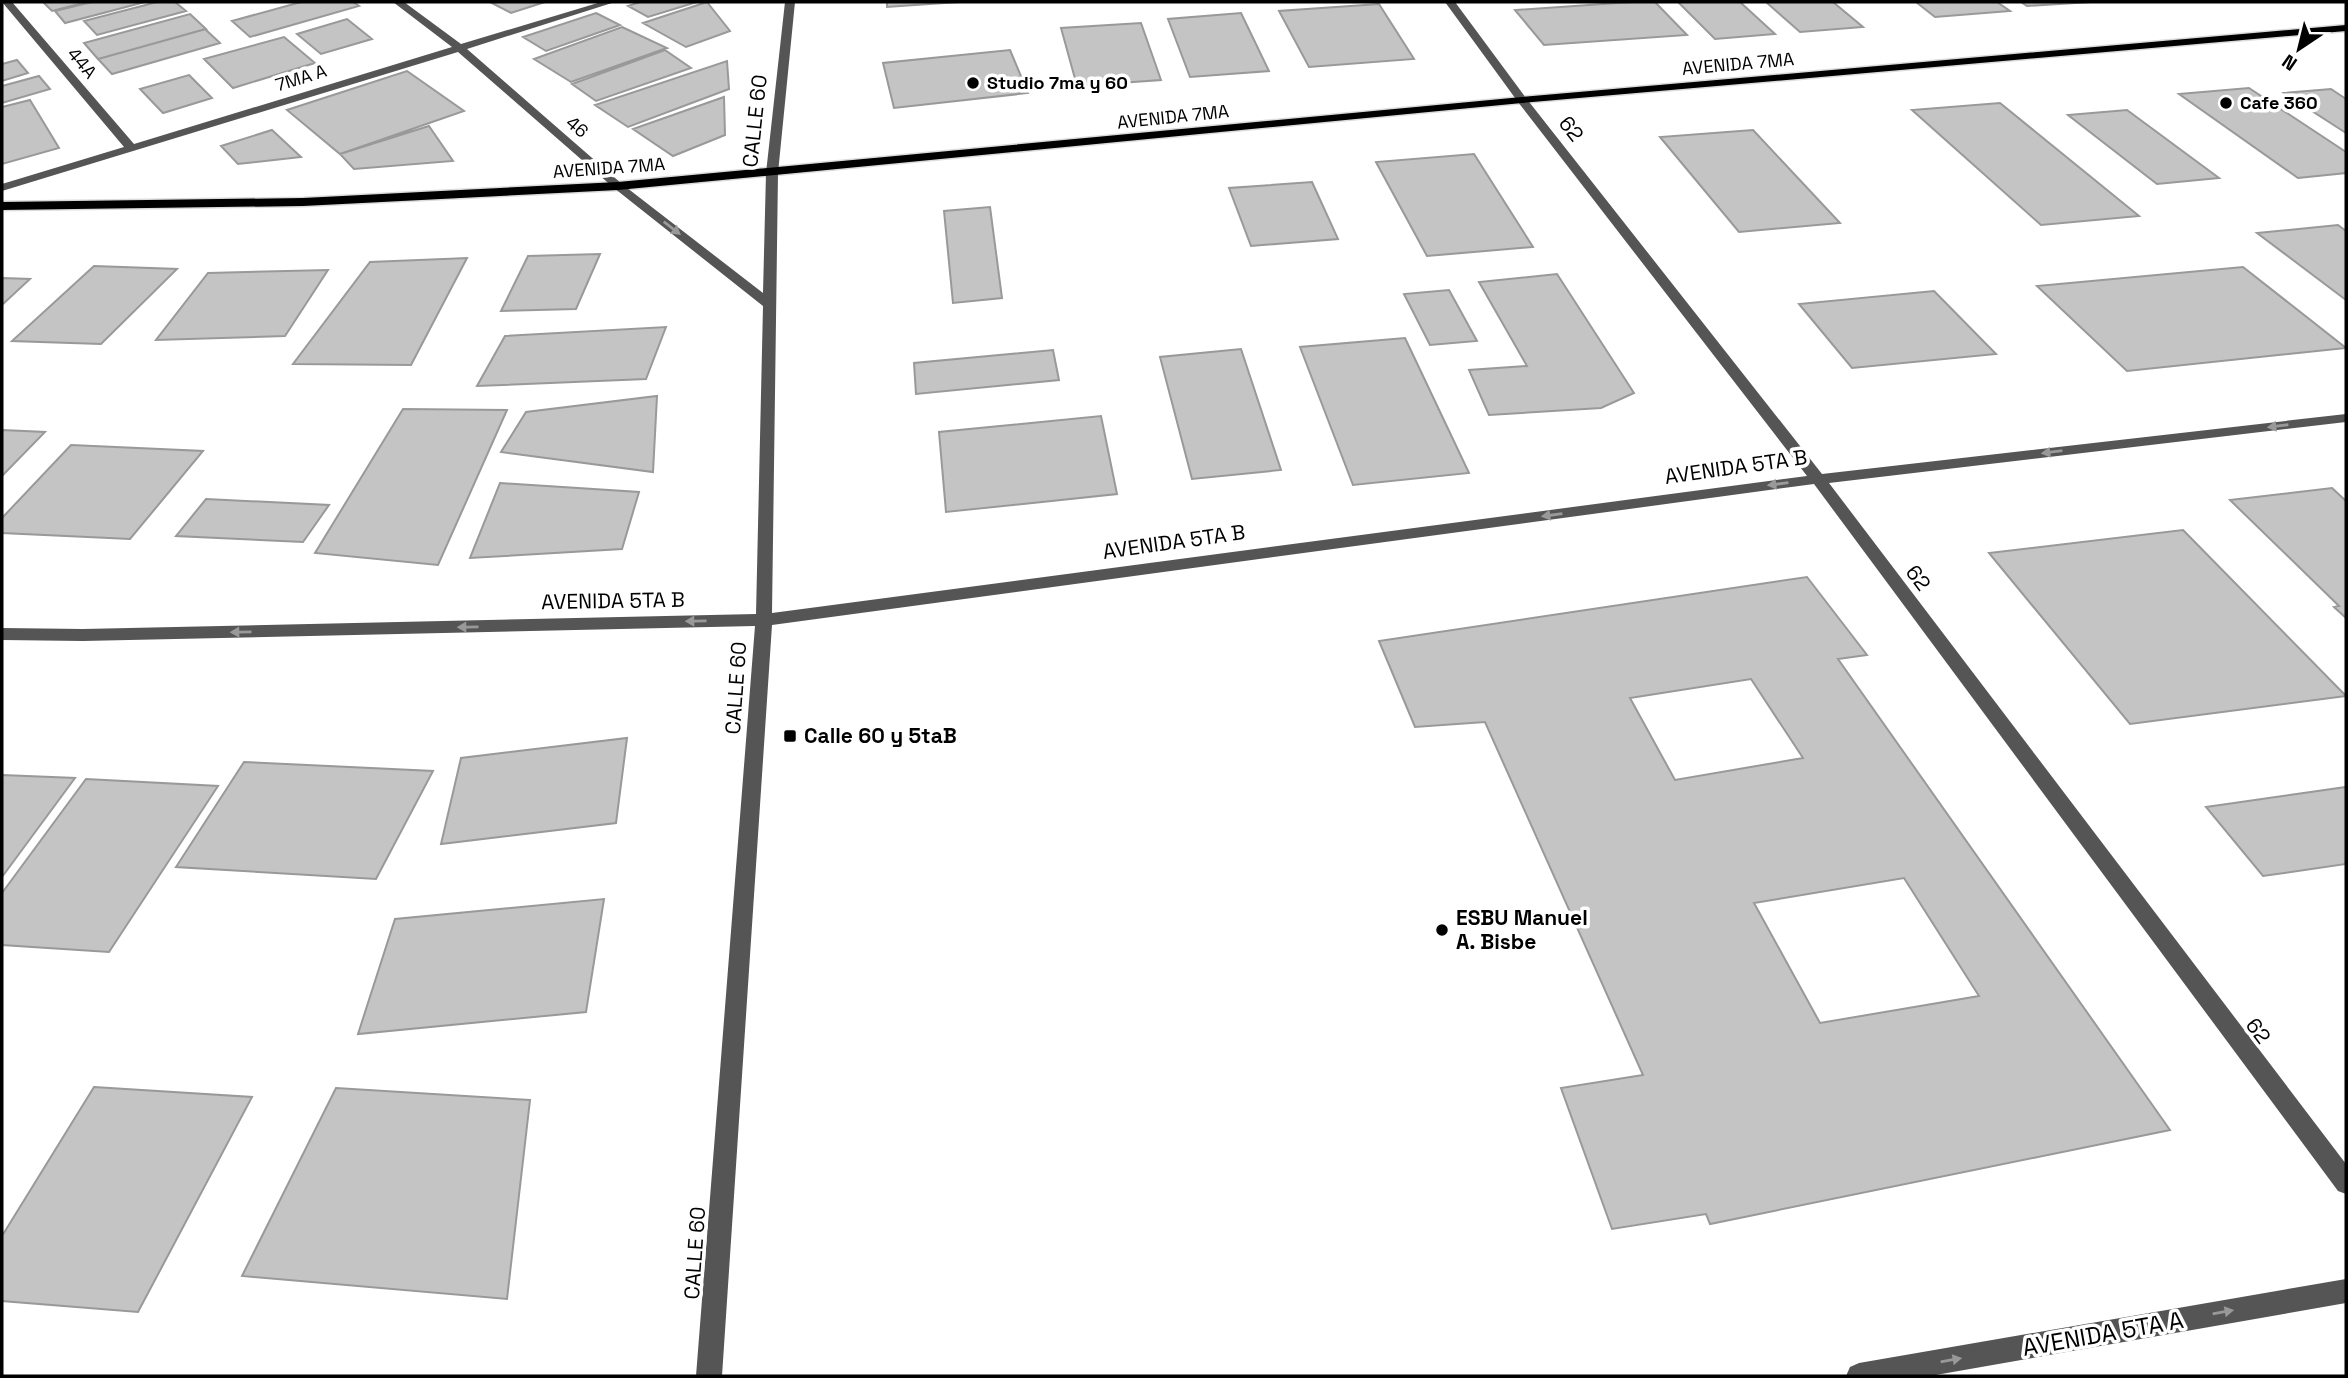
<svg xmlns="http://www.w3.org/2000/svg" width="2348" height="1378" font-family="'Space Grotesk',sans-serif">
  <rect width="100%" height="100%" fill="#fff"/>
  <path fill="#c4c4c4" stroke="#999" stroke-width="2" fill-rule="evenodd" d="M43,2H87L52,11Z
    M92,2H145L65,23L55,11Z
    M157,2H175L186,11L97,35L84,21Z
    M301,2H353L359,6L250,37L232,21Z
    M490,2H545L511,13Z
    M640,2H697L648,17L628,6Z
    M707,2L730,31L686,47L643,23Z
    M887,2H959L887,7Z
    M1632,2H1655L1687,35L1544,45L1515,10Z
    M1678,2H1740L1775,34L1715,39Z
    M1766,2H1833L1863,27L1800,32Z
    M1916,2H1997L2010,11L1935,17Z
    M2021,2H2091L2027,6Z
    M1379,4L1414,59L1309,67L1279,11Z
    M596,13L620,25L546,51L523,37Z
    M1241,13L1269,71L1190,77L1168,19Z
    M190,14L206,29L98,59L84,43Z
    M347,19L372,39L321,54L297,34Z
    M1141,23L1161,80L1077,86L1061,28Z
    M622,27L667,48L571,82L534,59Z
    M205,29L220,43L112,74L98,59Z
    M284,37L315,63L233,88L204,59Z
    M665,50L691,68L596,101L572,84Z
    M1010,50L1028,93L894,108L883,63Z
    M17,60L28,73L2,81V64Z
    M727,61L729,89L628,127L595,105Z
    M407,71L464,111L340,154L287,110Z
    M189,75L212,98L163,113L140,89Z
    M39,76L50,89L2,103V86Z
    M2249,88L2346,152V173L2298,178L2179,94Z
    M2331,89L2346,99V133L2284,93Z
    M724,97L725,135L673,156L633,129Z
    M30,100L59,148L2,164V107Z
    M2000,103L2139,216L2041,225L1912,110Z
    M2127,110L2219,178L2157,184L2068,115Z
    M429,126L453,161L354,169L340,154Z
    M272,130L301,157L238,164L221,146Z
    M1753,130L1840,223L1739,232L1660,137Z
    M1474,154L1533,247L1427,256L1376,162Z
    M1312,182L1338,239L1251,246L1229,188Z
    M990,207L1002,298L953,303L944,211Z
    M2338,225L2346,231V300L2257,233Z
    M600,254L576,309L501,311L528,256Z
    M467,258L411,365L293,364L370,262Z
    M94,266L177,269L101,344L12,341Z
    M2243,267L2346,348L2127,371L2037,286Z
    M328,270L285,336L156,340L208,273Z
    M1557,274L1634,393L1601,408L1489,415L1469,370L1527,366L1479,282Z
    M2,278L30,279L2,305Z
    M1449,290L1477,341L1430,345L1404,294Z
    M1934,291L1996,354L1852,368L1799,304Z
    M666,327L646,379L477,386L505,336Z
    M1405,338L1469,473L1353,485L1300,347Z
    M1241,349L1281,470L1192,479L1160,357Z
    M1053,350L1059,380L916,394L914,363Z
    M657,396L653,472L501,452L526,412Z
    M403,409L507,410L438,565L315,553Z
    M1101,416L1117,494L946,512L939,432Z
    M2,430L45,432L2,476Z
    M71,445L203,451L130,539L2,533V518Z
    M500,483L639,492L622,549L470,558Z
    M2332,488L2346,501V618L2334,607L2339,606L2230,500Z
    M206,499L329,505L303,542L176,536Z
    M2183,530L2346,696L2130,724L1989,553Z
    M1807,577L1867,655L1838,659L2170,1130L1710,1224L1706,1214L1612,1229L1561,1088L1643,1075L1485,722L1415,727L1379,641ZM1751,679L1803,758L1675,780L1630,698ZM1904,878L1979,996L1820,1023L1754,903Z
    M627,738L616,823L441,844L461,758Z
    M244,762L433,771L376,879L176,867Z
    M2,775L75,778L2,877Z
    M86,779L218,786L109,952L2,945V893Z
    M2346,787V864L2263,876L2206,807Z
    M604,899L586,1012L358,1034L395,919Z
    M94,1087L252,1097L138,1312L2,1301V1236Z
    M336,1088L530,1100L507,1299L242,1276Z"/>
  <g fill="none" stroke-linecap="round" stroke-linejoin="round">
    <defs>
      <path id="major" d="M2346,25V31L1522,103L618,190L303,206L2,210V202L303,198L618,182L1522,97Z"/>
    </defs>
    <use href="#major" stroke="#dbdbdb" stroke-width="3"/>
    <path fill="#555" fill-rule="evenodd" d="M2,2H12L134,144L452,47L393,2H404L461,44L601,2H615L467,49L622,184L763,293L766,173L785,2H795L778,173L772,613L1807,476L1518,102L1445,2H1455L1526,98L1822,474L2346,414V422L1829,483L2346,1164V1194L2338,1191L1814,484L772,625L722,1376H696L755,626L83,641L2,640V628L83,629L756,614L763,306L614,188L458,52L2,191V184L124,147Z
      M2346,1279V1303L1930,1376H1846L1850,1367L1859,1363Z"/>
    <use href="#major" fill="#000" fill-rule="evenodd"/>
  </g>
  <defs><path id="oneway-solid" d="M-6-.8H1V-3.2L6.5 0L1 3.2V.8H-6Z" transform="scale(1.75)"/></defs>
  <g fill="#999">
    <use href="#oneway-solid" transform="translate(672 228) rotate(38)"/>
    <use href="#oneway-solid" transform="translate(2278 426) rotate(173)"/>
    <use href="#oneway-solid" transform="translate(2052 452) rotate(173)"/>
    <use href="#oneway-solid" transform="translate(1778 484) rotate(172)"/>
    <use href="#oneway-solid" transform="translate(1552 515) rotate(172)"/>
    <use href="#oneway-solid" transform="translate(696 621) rotate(179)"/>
    <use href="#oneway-solid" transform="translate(468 627) rotate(179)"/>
    <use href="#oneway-solid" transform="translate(241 632) rotate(179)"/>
    <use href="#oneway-solid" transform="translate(2223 1312) rotate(-10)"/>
    <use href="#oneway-solid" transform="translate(1951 1360) rotate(-10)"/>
  </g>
  <g fill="#000" stroke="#fff" stroke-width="2.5">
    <circle cx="973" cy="83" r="7"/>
    <circle cx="2226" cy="103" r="7"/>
    <rect x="783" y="729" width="14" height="14" rx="3.5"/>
    <circle cx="1442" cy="930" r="7"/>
  </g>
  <g text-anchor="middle" stroke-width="7" stroke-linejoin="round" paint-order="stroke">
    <g font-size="18" fill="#000" stroke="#fff">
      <text transform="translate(82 63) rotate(50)" y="6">44A</text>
      <text transform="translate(1738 64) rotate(-5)" y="6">AVENIDA 7MA</text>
      <text transform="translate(301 78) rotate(-17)" y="6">7MA A</text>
      <text transform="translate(1173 117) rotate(-6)" y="6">AVENIDA 7MA</text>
      <text transform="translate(577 127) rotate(41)" y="6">46</text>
      <text transform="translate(609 168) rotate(-4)" y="6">AVENIDA 7MA</text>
    </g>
    <g font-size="18" font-weight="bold" fill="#000" stroke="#fff" text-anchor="start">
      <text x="987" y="89">Studio 7ma y 60</text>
      <text x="2240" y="109">Cafe 360</text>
    </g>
    <g font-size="21" fill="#000" stroke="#fff">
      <text transform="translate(755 121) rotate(-84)" y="7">CALLE 60</text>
      <text transform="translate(1571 129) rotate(52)" y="7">62</text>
      <text transform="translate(1736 467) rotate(-8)" y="7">AVENIDA 5TA B</text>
      <text transform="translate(1174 542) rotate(-8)" y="7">AVENIDA 5TA B</text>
      <text transform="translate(1918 578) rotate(53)" y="7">62</text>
      <text transform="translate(613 601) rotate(-1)" y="7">AVENIDA 5TA B</text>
      <text transform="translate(736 688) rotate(-86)" y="7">CALLE 60</text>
      <text transform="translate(2258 1031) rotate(53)" y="7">62</text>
      <text transform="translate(695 1253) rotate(-86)" y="7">CALLE 60</text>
    </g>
    <g font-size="21" font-weight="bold" fill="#000" stroke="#fff" text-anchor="start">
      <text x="804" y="743">Calle 60 y 5taB</text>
      <text x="1456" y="925">ESBU Manuel<tspan x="1456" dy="24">A. Bisbe</tspan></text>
    </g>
    <g font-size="24" fill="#000" stroke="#fff">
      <text transform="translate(2103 1334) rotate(-10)" y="8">AVENIDA 5TA A</text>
    </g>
  </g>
  <rect width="2348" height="1378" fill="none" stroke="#000000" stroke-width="7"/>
  <g transform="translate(2299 49) rotate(215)" stroke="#ffffff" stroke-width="5" paint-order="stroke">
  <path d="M0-5L12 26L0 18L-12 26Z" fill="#000000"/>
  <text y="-10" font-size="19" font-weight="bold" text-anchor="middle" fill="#000000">N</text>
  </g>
</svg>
